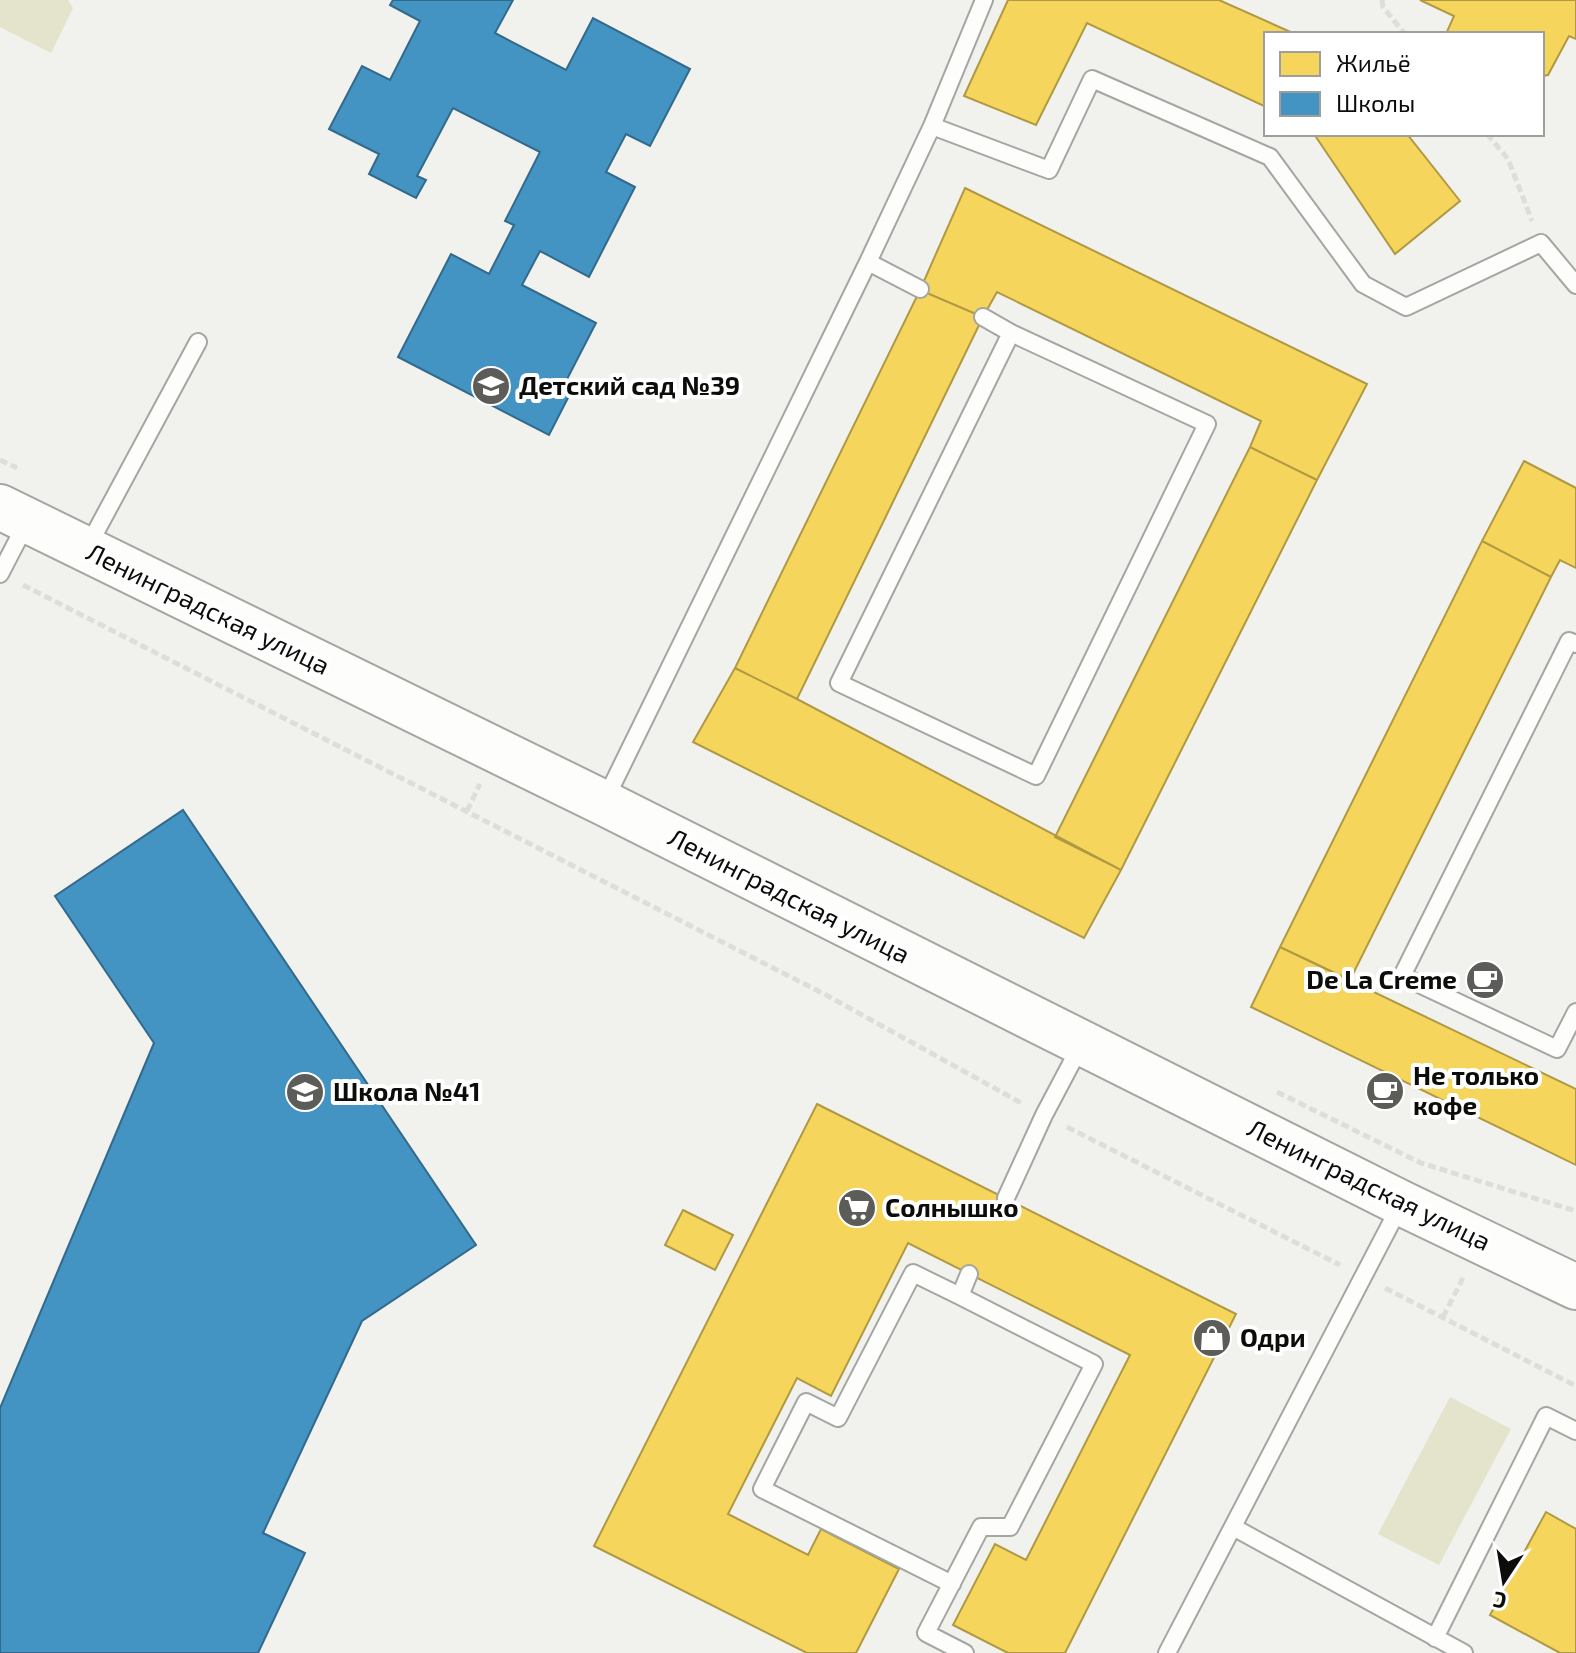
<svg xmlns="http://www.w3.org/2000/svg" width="1576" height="1653" font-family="'Exo 2',sans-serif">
  <rect width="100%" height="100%" fill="#f1f1ed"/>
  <path fill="#e3e4cb" d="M0,0H68L73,8L51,53L0,27Z
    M1450,1397L1511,1429L1439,1565L1378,1534Z"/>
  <path fill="#f6d55c" stroke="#b09943" stroke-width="2" d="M1008,0H1219L1295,34H1266V107L1087,23L1036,125L964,96Z
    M1420,0H1576V39L1569,36L1548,75L1542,76V34H1446L1454,16Z
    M1314,134H1407L1460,201L1395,254Z
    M965,188L1367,384L1317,480L1250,447L1261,421L997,292L983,317L920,290Z
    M920,290L983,317L797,699L735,668Z
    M1250,447L1317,480L1121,870L1055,837Z
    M1524,461L1576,488V568L1560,560L1551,577L1482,541Z
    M1482,541L1551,577L1350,980L1280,947Z
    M735,668L797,699L1121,870L1084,938L693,742Z
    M1280,947L1576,1089V1165L1251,1007Z
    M817,1104L1236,1314L1065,1653H1008L953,1625L995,1544L1026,1560L1130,1355L908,1243L831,1396L797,1378L728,1514L808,1555L821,1529L899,1569L856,1653H807L594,1546Z
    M683,1210L733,1235L715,1270L665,1245Z
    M1546,1512L1576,1529V1653H1560L1490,1615Z"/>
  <path fill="#4393c3" stroke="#326a8c" stroke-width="2" d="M393,0H513L495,33L566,70L593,18L690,69L650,146L626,134L606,172L635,187L589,277L540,251L522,285L596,323L565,383L573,388L549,435L398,357L451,254L489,274L514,225L505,221L540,152L453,108L417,176L426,180L416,198L369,174L379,154L329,129L362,66L390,80L420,21L390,5Z
    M183,810L476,1245L362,1321L263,1533L305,1553L258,1653H0V1408L154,1043L55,896Z"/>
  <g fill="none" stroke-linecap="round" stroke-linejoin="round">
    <defs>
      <path id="lane" d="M932,126L1049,170L1092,79L1270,157L1363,284L1406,307L1541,243L1576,285
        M868,262L920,289
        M983,317L1011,333L839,683L1036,776L1207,424L1011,333
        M87,548L198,342
        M0,574L27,522
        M1576,644L1569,641L1402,976L1557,1049L1576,1012
        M604,802L868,262L932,126L984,0
        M1006,1198L1044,1115L1081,1045
        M1233,1527L1464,1653
        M952,1584L762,1489L806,1402L838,1418L913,1273L960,1296
        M1435,1638L1546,1416L1576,1431
        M965,1653L926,1633L981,1527H1010L1094,1364L960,1296L969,1274
        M1167,1653L1401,1204"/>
      <path id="secondary" d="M0,507L604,803L1401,1203L1576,1287"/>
    </defs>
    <use href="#lane" stroke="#a5a6a2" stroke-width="20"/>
    <use href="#secondary" stroke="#a5a6a2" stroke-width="48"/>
    <path stroke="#dddddc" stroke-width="5" stroke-dasharray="8 4" stroke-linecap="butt" d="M1382,0L1383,7L1405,34
      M1487,134L1508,159L1532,221
      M0,460L17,468
      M23,585L828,996L1023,1104
      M467,811L480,784
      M1277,1092L1421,1163L1576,1211
      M1067,1127L1340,1265
      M1385,1288L1576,1386
      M1443,1317L1464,1276"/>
    <use href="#lane" stroke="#fdfdfc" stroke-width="16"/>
    <use href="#secondary" stroke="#fdfdfc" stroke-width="44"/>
  </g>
  <defs>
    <symbol id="school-disc" viewBox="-11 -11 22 22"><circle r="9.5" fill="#5c5c59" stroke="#fff"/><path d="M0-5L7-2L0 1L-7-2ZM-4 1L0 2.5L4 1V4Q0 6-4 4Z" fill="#fff"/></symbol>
    <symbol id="cafe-disc" viewBox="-11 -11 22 22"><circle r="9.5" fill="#5c5c59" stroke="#fff"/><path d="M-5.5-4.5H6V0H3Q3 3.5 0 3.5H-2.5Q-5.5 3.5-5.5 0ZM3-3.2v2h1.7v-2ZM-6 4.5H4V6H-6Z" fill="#fff"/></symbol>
    <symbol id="supermarket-disc" viewBox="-11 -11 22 22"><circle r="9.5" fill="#5c5c59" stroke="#fff"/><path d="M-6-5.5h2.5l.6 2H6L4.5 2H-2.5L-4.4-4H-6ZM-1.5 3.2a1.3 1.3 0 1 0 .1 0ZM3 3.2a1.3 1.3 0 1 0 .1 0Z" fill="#fff"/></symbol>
    <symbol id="shop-disc" viewBox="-11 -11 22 22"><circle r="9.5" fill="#5c5c59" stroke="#fff"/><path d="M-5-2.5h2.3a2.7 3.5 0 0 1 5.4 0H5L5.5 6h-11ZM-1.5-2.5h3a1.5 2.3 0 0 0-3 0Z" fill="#fff"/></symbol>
  </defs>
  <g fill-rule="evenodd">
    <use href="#school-disc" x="469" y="364" width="44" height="44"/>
    <use href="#cafe-disc" x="1463" y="958" width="44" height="44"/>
    <use href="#cafe-disc" x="1363" y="1069" width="44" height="44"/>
    <use href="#school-disc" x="283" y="1070" width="44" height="44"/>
    <use href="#supermarket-disc" x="835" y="1186" width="44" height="44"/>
    <use href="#shop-disc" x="1190" y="1316" width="44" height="44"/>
  </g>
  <g text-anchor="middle" stroke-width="8" stroke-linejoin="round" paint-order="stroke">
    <g font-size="26" font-weight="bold" fill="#0c0c0a" stroke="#fff" text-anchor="start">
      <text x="519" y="395">Детский сад №39</text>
      <text x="1457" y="989" text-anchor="end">De La Creme</text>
      <text x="1413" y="1085">Не только<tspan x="1413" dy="30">кофе</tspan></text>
      <text x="333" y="1101">Школа №41</text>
      <text x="885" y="1217">Солнышко</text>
      <text x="1240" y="1347">Одри</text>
    </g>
    <g font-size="26" fill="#0c0c0a" stroke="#fff">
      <text transform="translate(208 609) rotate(26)" y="9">Ленинградская улица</text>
      <text transform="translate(789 896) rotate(27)" y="9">Ленинградская улица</text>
      <text transform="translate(1369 1185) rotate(26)" y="9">Ленинградская улица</text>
    </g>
  </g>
  <rect x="1264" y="32" width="280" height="104" fill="#ffffff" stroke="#9e9e9d" stroke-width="2"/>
  <rect x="1280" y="52" width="40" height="24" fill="#f6d55c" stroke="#9e9e9d" stroke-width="2"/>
  <text x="1336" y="72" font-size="24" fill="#0c0c0a">Жильё</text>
  <rect x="1280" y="92" width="40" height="24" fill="#4393c3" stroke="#9e9e9d" stroke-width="2"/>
  <text x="1336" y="112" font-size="24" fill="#0c0c0a">Школы</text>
  <g transform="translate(1504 1581) rotate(192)" stroke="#ffffff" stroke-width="6" paint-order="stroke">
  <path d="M0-6L14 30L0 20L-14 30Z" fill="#0c0c0a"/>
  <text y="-12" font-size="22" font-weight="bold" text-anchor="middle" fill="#0c0c0a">С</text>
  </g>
</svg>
